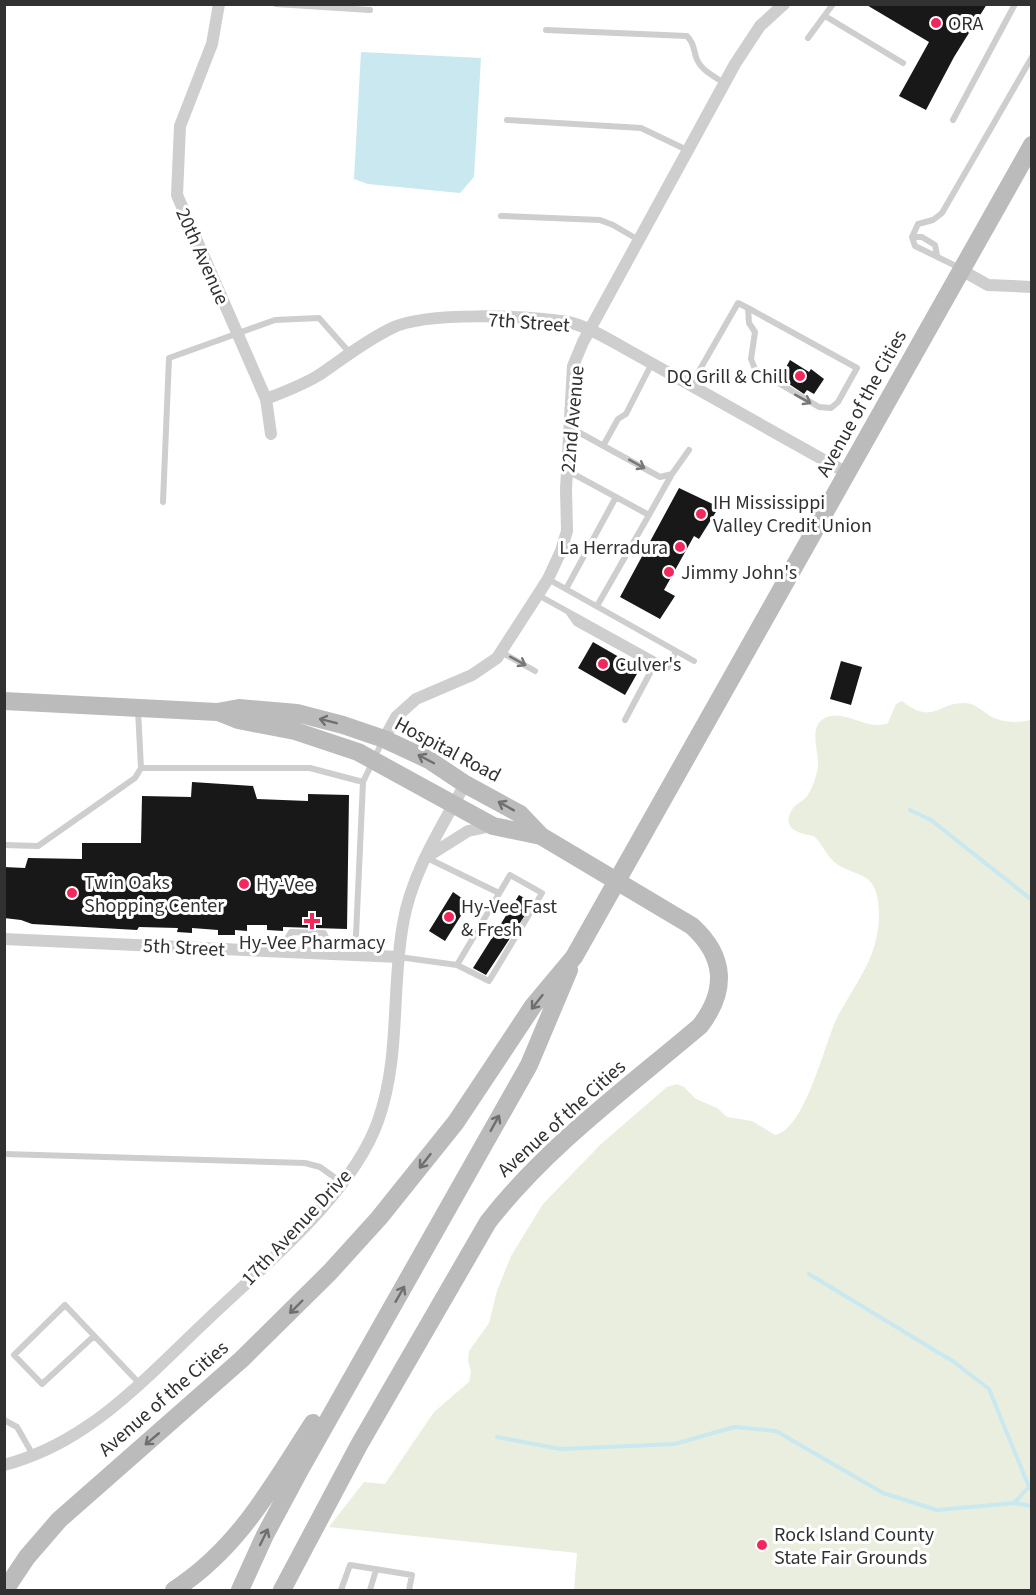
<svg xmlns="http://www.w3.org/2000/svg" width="1036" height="1595" font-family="'Source Sans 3',sans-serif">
  <rect width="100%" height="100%" fill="#fff"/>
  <path fill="#eaeede" d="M902,701C934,726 937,702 965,703C976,704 981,710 990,716C1003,723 1017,723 1031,720V1590H574L577,1553L329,1527L364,1482L385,1484L434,1412L469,1382L471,1372L468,1361L469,1351L489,1323L497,1291L511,1256L543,1204L601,1144L667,1087L677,1084L684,1087L696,1099L717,1108L727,1117L752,1121L775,1135C805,1129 824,1046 836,1020C847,998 868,969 874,947C879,932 881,908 876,892C870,872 852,875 837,864C827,857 823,845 814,836C798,833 780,829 793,808C797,803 804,801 807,796C813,788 817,775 818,765C819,752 808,726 825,718C845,708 867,732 888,723L896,704Z"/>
  <path fill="#c9e8ef" d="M361,52L481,58L474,177L460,193L368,184L354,179Z"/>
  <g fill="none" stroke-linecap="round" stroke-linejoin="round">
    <path stroke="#c9e8ef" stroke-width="4" d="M910,810L931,820L1032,900
      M809,1274L954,1362L989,1389L1029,1487L1015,1502
      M497,1437L560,1449L675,1444L734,1427L776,1431L883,1493L937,1510L1015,1503L1032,1506"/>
  </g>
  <path fill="#181818" d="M865,4H987L954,57L926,110L899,96L929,42Z
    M790,360L809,372L811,369L824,379L814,394L807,390L804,394L780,378Z
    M679,488L719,507L699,539L694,536L664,590L675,596L660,619L620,597Z
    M593,642L619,657L618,660L638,672L625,695L578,668Z
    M841,661L862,667L851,705L830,699Z
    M192,782L253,786L257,799L308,801V794L349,795L347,929L283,927V931L267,930V925H247V931L235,930V935H218V930L192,928V933L177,932L178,928L139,927L137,930L32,924L21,920L4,918V867L25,868L28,858L82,859V843H141L142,796L191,797Z
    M453,892L469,903L445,941L429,931Z
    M519,895L533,903L486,975L473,968Z"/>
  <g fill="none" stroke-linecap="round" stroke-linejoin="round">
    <path stroke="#cecece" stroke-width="6" d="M276,4L370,10
      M825,16L903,63
      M546,30L687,36C694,44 693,47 696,57C700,70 714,76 724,83
      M808,38L833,4
      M507,120L641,128L687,150
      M953,120L1015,4
      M501,216L600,220L613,225L637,239
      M912,237H922L935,245L937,255
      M960,268L915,246L912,237L918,224L933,220L942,213L1032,57
      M691,385L738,303L748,308L857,368L838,402L831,408L819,407L755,369L751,359L755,332L749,323L748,308
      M571,428L660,477L672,474
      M603,446L618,419L626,414L652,363
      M568,471L649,515L597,606
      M163,502L169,358L275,320L319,318L349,352
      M649,515L672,474L689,450
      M548,579L694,661
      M566,589L616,497
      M538,595L668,667L676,651
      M569,613L576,623L647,662L650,673L625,720
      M501,652L535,671
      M141,768H310L363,782
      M4,845L38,846L135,778L141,768L138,710
      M427,858L499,893
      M279,951L291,932L324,933L335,955
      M351,955L356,935L363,782L382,742
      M399,957L457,965L489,981L542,893L510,875L457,965
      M4,1154L305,1163L320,1167L341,1182
      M94,1336L42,1384L14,1355L65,1305L139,1383
      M4,1420L17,1427L33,1455
      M341,1590L350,1565L412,1575L409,1590
      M370,1590L376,1570"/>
    <path stroke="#cecece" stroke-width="12" d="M219,4L212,44L180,126L177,195L266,399L271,434
      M961,270L988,285L1032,287
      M266,399C284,392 303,385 319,375C344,358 365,341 392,328C426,311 530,316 568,322C583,325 597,333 610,340L847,473
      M384,739L396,717L416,699L472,675L497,658L548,579L561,551L567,531L566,489L573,366L583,342L735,64L760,26L784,4
      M430,855L468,831L492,826
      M4,939L399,957
      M4,1465C34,1457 61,1444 86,1427C126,1401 170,1355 205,1322C261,1268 352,1195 378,1121C401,1056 391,990 403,924C411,874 441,828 465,784"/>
    <path stroke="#bbb" stroke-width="18" d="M4,701L217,712L239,708L297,713L343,725L384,739L429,760L465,784L520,814L541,836L692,926C726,957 727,991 700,1026C627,1088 547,1146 488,1222L359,1445L282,1590
      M218,712L238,720L295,731L358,752L493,826L541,836
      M5,1590L27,1557L59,1520L242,1359L330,1272L379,1218L456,1122L533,1006L574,957L1032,145
      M174,1590C239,1548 272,1486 313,1423
      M240,1590L265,1535L301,1468L529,1065L569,970"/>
  </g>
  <defs><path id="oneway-shaft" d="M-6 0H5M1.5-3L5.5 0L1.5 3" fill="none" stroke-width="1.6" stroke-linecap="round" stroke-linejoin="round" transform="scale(1.5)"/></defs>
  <g stroke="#787878">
    <use href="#oneway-shaft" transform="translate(803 399) rotate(29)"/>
    <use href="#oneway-shaft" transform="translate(637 464) rotate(29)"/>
    <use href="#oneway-shaft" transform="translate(518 661) rotate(29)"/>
  </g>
  <g stroke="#6f6f6f">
    <use href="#oneway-shaft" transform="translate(328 721) rotate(-166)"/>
    <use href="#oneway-shaft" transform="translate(426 759) rotate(-152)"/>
    <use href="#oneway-shaft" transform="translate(506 806) rotate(-151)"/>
    <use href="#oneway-shaft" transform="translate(537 1002) rotate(128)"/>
    <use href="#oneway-shaft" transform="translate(495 1123) rotate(-61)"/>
    <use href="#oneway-shaft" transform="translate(425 1161) rotate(128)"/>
    <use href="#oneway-shaft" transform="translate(400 1294) rotate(-60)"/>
    <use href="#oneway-shaft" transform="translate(296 1307) rotate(135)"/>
    <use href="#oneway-shaft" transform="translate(152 1439) rotate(140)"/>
    <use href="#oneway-shaft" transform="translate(264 1537) rotate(-64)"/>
  </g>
  <g fill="#f2285d" stroke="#fff" stroke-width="2">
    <circle cx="936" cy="23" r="6"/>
    <circle cx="800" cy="376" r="6"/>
    <circle cx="701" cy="514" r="6"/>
    <circle cx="680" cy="547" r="6"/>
    <circle cx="669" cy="572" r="6"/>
    <circle cx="603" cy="664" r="6"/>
    <circle cx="244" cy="884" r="6"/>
    <circle cx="72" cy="893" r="6"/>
    <circle cx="449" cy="917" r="6"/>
    <path d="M309 912h6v6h6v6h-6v6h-6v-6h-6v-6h6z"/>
    <circle cx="762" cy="1545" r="6"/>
  </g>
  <g text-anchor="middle" stroke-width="6" stroke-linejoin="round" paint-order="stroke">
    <g font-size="20" fill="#313131" stroke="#fff" text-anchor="start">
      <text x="948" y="30">ORA</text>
      <text x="788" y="383" text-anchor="end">DQ Grill &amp; Chill</text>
      <text x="713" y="509">IH Mississippi<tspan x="713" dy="23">Valley Credit Union</tspan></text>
      <text x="668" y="554" text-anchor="end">La Herradura</text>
      <text x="681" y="579">Jimmy John's</text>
      <text x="615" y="671">Culver's</text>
      <text x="84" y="889">Twin Oaks<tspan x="84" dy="23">Shopping Center</tspan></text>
      <text x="256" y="891">Hy-Vee</text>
      <text x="461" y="913">Hy-Vee Fast<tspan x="461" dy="23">&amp; Fresh</tspan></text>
      <text x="312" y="949" text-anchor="middle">Hy-Vee Pharmacy</text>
      <text x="774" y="1541">Rock Island County<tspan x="774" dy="23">State Fair Grounds</tspan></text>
    </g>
    <g font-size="20" fill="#313131" stroke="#fff">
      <text transform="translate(203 256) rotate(66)" y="7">20th Avenue</text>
      <text transform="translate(529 322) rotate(4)" y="7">7th Street</text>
      <text transform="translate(861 403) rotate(-61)" y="7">Avenue of the Cities</text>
      <text transform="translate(572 419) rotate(-85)" y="7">22nd Avenue</text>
      <text transform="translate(448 749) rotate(28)" y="7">Hospital Road</text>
      <text transform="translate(184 947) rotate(3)" y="7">5th Street</text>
      <text transform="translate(561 1118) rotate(-42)" y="7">Avenue of the Cities</text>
      <text transform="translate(296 1227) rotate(-47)" y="7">17th Avenue Drive</text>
      <text transform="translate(163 1398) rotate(-41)" y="7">Avenue of the Cities</text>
    </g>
  </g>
  <rect width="1036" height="1595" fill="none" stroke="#313131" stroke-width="12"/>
</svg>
